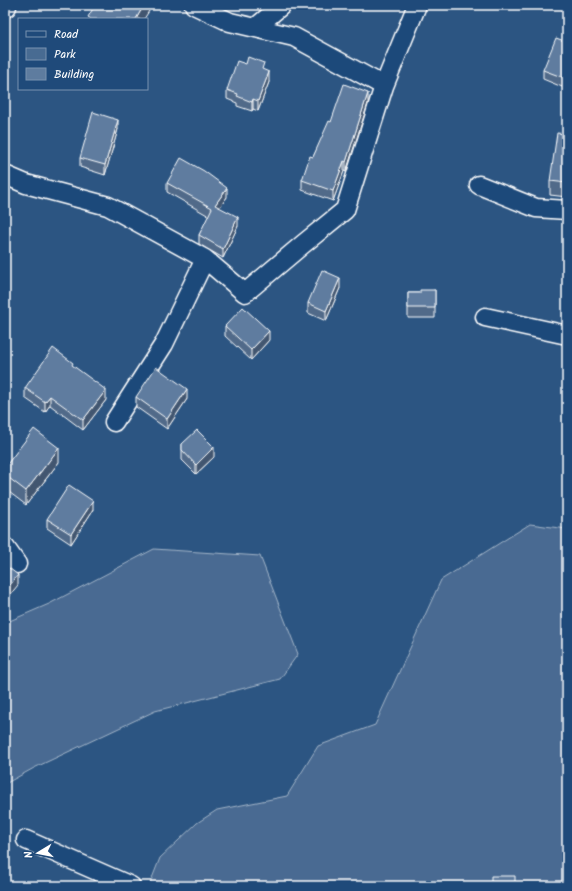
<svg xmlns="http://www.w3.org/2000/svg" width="572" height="891" font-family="Kalam,sans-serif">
  <rect width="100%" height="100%" fill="#2c5582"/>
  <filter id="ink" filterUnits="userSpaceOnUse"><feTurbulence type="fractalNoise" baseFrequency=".025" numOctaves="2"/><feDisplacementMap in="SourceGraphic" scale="8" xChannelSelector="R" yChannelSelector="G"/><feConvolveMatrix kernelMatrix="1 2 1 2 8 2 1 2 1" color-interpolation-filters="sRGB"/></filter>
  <g filter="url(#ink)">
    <path fill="#486b92" stroke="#a4b5c8" d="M530,524L567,529V886H149L160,858L197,823L217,810L287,796L318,746L375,725L441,580Z
      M154,549L260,556L298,654L280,679L155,711L34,768L5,784V623L49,604Z"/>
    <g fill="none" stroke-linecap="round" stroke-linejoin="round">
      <defs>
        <path id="street" d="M194,5L230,22L294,37L384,86
          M255,28L282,5
          M5,175L26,184L108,206L205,259L164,344L114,422
          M479,185L536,208L567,210
          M205,259L245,293L302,245L345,210L384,86L417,5
          M485,317L567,335
          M5,547L17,564
          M26,840L131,886"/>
        <path id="secondary" d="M5,6V5"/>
      </defs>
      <use href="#street" stroke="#fff" stroke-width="21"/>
      <use href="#secondary" stroke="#fff" stroke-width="25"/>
      <use href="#street" stroke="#1f4a7a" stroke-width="18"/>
      <use href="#secondary" stroke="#1f4a7a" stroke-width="22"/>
    </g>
    <path fill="#516b89" stroke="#fff" d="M567,42V89L543,79V70Z
      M264,70L269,82L258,111L253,109L252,111L237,106V103L227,99V90Z
      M368,103L346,172L344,171L333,201L302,190V180L313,157L331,122Z
      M118,129L105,175L80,167V158Z
      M567,134V197L550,195V181Z
      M167,183L227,197L219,208L238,226L223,258L199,244V235L209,216L167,192Z
      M340,288L326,321L308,313V303Z
      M435,290V318H408V293H420Z
      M225,326L269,340L251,360L225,336Z
      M73,366L106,400L83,430L50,405L45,412L25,398V388Z
      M136,397L187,399L167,429L136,407Z
      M182,444L214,457L196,474L182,460Z
      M59,462L26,505L5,489V467Z
      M93,510L71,544L47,528V519Z"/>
    <path fill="#42576f" stroke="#fff" d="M144,5H149V11L144,19H136Z
      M269,72V82L258,111V101Z
      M368,93V103L346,172V162Z
      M253,99V109L252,111V102Z
      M118,120V129L105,175V165Z
      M344,161V171L333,201V191Z
      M227,188V197L215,214V205Z
      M238,217V226L223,258V249Z
      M340,278V288L326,321V311Z
      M269,331V340L251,360V350Z
      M187,389V399L167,429V419Z
      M106,390V400L83,430V420Z
      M50,396V405L45,412V402Z
      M214,447V457L196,474V465Z
      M59,448V462L26,505V491Z
      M93,501V510L71,544V534Z
      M18,575V585L5,601V591Z"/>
    <path fill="#5e7c9f" stroke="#fff" d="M95,5H144L136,19H91L88,17Z
      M556,38L567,42V79L543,70Z
      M248,57L264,63L262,69L269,72L258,101L253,99L252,102L237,96L238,94L227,90L237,61L246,64Z
      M344,84L368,93L346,162L344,161L333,191L302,180L310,156L313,157L329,121L331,122Z
      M93,112L118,120L105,165L80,158Z
      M557,133L567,134V183L550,181Z
      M181,158L204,171L227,188L215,205L238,217L223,249L199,235L212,208L167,183Z
      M322,270L340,278L326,311L308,303Z
      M420,290H435V308H408V293H420Z
      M243,307L269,331L251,350L225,326Z
      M53,348L73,363L72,365L106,390L83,420L50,396L45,402L25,388Z
      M156,367L187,389L167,419L136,397Z
      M34,429L59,448L26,491L5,475V467Z
      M197,430L214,447L196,465L182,450V444Z
      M69,485L93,501L71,534L47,519Z
      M5,565L18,575L5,591Z
      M491,876H515V886H491Z"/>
  </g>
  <rect width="572" height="891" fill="none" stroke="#1f4a7a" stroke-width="20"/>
  <rect x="10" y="10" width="552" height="871" fill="none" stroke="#fff" stroke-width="1.5" filter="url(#ink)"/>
  <rect x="18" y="18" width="130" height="72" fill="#1f4a7a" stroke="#7992af"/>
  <rect x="26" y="31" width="20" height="6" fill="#1f4a7a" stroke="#7992af"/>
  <text x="54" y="38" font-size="12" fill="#ffffff">Road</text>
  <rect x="26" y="48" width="20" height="12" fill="#486b92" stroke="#7992af"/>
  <text x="54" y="58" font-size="12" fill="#ffffff">Park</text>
  <rect x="26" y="68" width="20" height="12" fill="#5e7c9f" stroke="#7992af"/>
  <text x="54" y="78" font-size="12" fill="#ffffff">Building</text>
  <g transform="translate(38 853) rotate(260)" stroke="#1f4a7a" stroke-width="3" paint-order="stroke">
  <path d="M0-3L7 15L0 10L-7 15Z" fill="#ffffff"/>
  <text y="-6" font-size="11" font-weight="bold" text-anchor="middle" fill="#ffffff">N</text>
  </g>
</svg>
